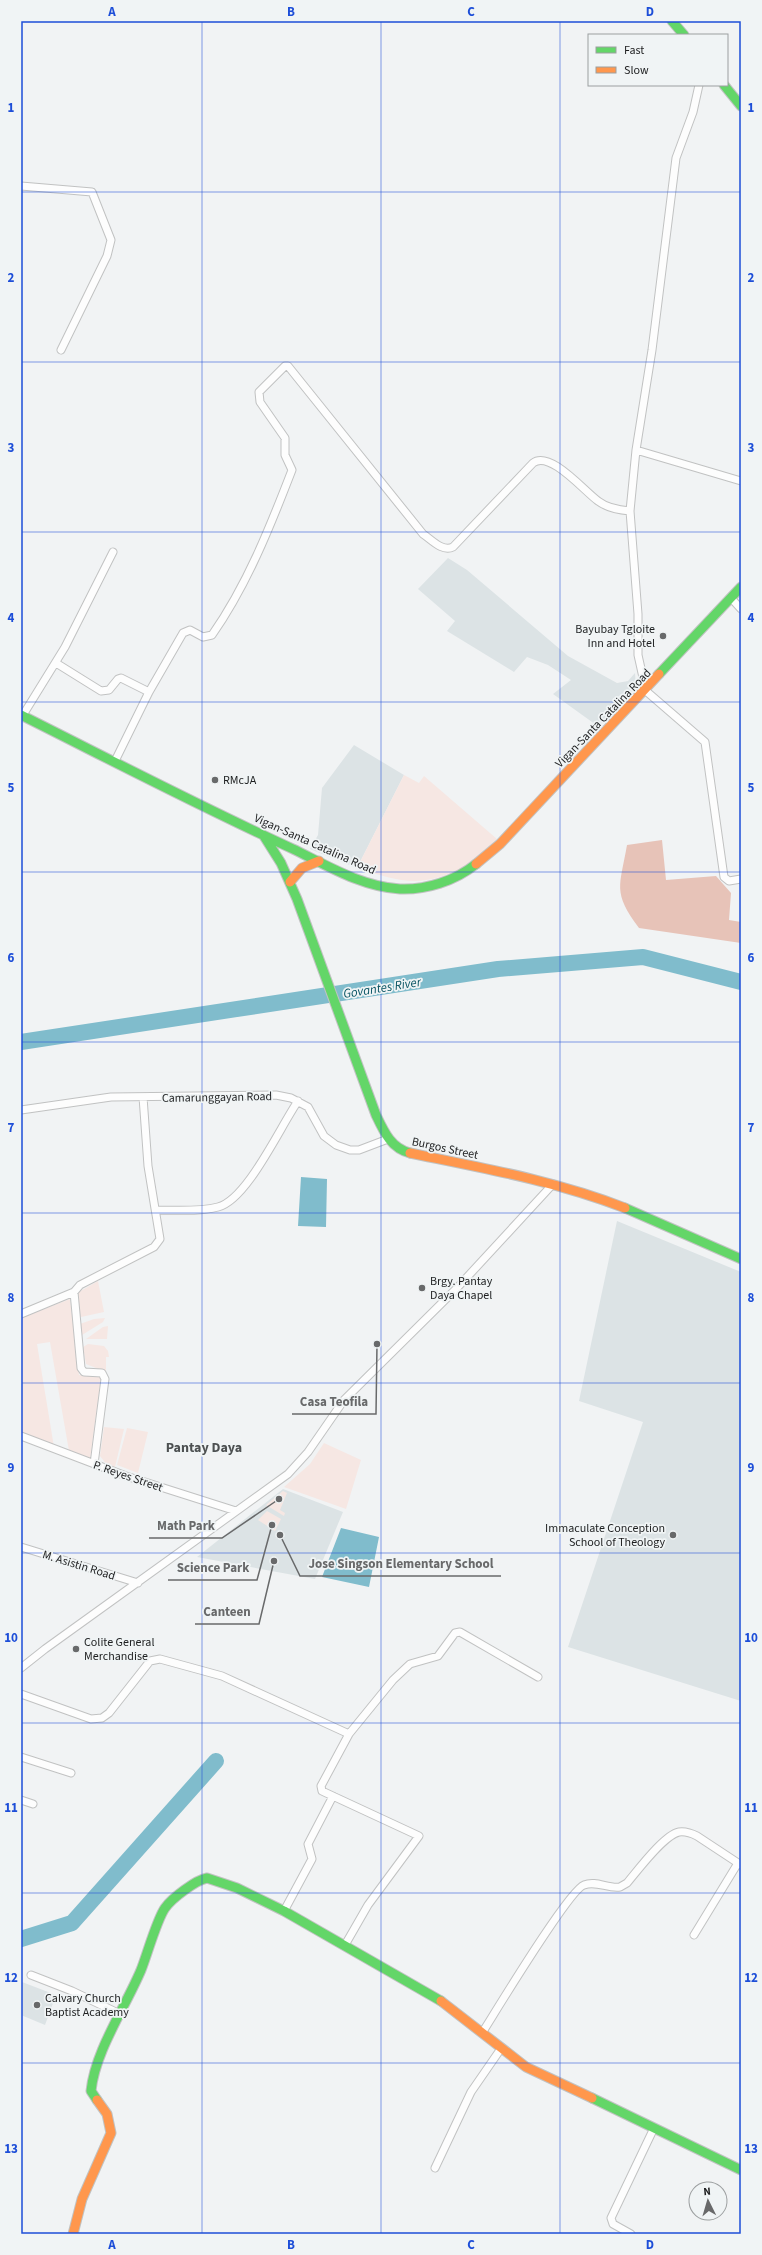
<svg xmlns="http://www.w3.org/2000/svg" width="762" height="2255" font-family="'Source Sans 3',sans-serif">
  <rect width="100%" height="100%" fill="#f1f3f4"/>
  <path fill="#dce3e5" d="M448,558L467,570L568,656L617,683L628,681L635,673L636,687L599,727L553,694L571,680L548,665L527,657L514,672L447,631L455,621L418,589Z
    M354,745L404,775L357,868L310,849L318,835L322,788Z
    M617,1221L741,1272V1701L568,1647L643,1422L579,1401Z
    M283,1489L343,1512L315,1579L197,1557Z
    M22,1982L56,1995L45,2025L21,2015Z"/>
  <path fill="#f6e7e3" d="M404,775L419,783L424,776L497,839C489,850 478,859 465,866C423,889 400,882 357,868Z
    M98,1281L104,1312L81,1317L78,1313L77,1293Z
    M70,1299L79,1375L99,1376L101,1378L90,1459L69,1451L50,1342L37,1344L54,1447L21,1435V1318Z
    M105,1318L103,1322L82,1335L80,1324L94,1319Z
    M108,1326L107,1339H86L103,1327Z
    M88,1344L104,1346L108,1351L109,1357H106V1372L86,1364L83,1347Z
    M104,1427L124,1429L115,1467L107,1465L100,1456Z
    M127,1428L148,1432L138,1473L117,1465Z
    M324,1443L361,1460L346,1509L284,1487L310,1464Z
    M283,1491L287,1493L280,1510L285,1513L284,1516L266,1505Z
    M267,1511L281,1519L275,1531L258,1520Z"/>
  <path fill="#e7c3b8" d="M662,840L666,880L716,876L731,893L729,920L741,922V943L639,928C612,892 620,886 627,845Z"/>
  <path fill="#80bccc" d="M301,1177L327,1179L326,1227L298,1226Z
    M341,1528L379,1537L369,1587L322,1577Z"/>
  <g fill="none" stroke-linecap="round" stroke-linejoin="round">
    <path stroke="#80bccc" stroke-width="16" d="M21,1042L498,969L643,957L741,982
      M21,1939L72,1923L216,1761"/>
    <defs>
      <path id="street" d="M699,85L693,112L676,158L652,350L636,450L630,511L638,614V655L646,691L705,742L724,877L729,881L741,879
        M21,186L92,192L111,240L107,256L61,350
        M636,450L741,481
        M731,598L741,609
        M56,663L101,691L109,690L118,679L121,678L149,692
        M23,715L65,647L113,552
        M115,761L149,692L183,633L190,630L203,637L212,635C247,585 270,527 292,470L285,455V438L260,402L259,392L285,366H288L423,534C432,540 442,552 453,547L533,463C550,450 584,491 598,501C607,508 618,510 630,511
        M21,1110L111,1097L276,1095L291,1098L308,1107L324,1136L336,1145L350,1150H359L388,1139
        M156,1210C176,1210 198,1212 218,1207C247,1200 280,1127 298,1101
        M21,1314L74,1292
        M21,1436L126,1476L236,1511
        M94,1464L105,1379L102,1373L84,1372L81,1368L74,1292L80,1285L154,1247L160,1239L148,1166L143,1097
        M21,1547L138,1583
        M21,1668L45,1649L288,1474L308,1452L344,1400L457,1288L553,1184
        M21,1694L91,1719L102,1718L109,1713L150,1661L160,1659L222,1676L349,1734
        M21,1757L71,1773
        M21,1800L33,1804
        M284,1911L312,1859L308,1844L333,1796
        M694,1935L738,1863
        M345,1945L368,1905L419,1836L322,1791L321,1786L349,1734L393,1680L410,1664L438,1656L455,1633L460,1632L538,1677
        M31,1975L72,1991L120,2014
        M482,2033C496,2011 569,1890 584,1885C596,1880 608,1889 620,1887L627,1883C638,1870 664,1835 679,1832C686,1831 691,1833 697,1836L741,1865
        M435,2168L471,2092L500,2050
        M631,2234L613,2224L611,2218L654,2128"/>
      <path id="fast" d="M672,21L684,35
        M724,85L741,106
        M659,674L741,587
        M21,715C111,760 201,807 293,849C326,865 362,887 400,889C426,890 455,881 476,864
        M264,836L281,863L297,899L376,1115C384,1132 391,1148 410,1153
        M625,1208L741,1259
        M592,2098L741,2170
        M97,2100L91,2091C95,2051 125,2008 141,1970C147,1955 157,1919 165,1908C172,1898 196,1880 207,1878L237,1888L284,1911L441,2001"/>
      <path id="slow" d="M476,864L500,844L659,674
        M290,882L302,868L319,861
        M410,1153C483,1168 556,1181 625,1208
        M441,2001L526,2067L592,2098
        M73,2234L82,2199L111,2133L107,2114L97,2100"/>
    </defs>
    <use href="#street" stroke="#c1c2c2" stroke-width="9"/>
    <use href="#fast" stroke="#c1c2c2" stroke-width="11"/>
    <use href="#slow" stroke="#c1c2c2" stroke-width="11"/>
    <use href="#street" stroke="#fdfdfd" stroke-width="7"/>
    <use href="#fast" stroke="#63d668" stroke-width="9"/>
    <use href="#slow" stroke="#ff974d" stroke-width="9"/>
  </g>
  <path fill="none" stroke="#1d4ed8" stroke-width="1" stroke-opacity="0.55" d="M202,21V2234M381,21V2234M560,21V2234M21,192H741M21,362H741M21,532H741M21,702H741M21,872H741M21,1042H741M21,1213H741M21,1383H741M21,1553H741M21,1723H741M21,1893H741M21,2063H741"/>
  <g fill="#68696a" stroke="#f0f4f5" stroke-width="1.5">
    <circle cx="663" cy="636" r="4"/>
    <circle cx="215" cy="780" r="4"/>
    <circle cx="422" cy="1288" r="4"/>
    <circle cx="673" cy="1535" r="4"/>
    <circle cx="76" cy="1649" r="4"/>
    <circle cx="37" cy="2005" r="4"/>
  </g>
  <g text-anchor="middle" stroke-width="3.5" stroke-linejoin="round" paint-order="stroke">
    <g font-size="12" fill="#1e1f20" stroke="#f0f4f5" text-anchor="start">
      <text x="655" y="633" text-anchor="end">Bayubay Tgloite<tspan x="655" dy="14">Inn and Hotel</tspan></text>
      <text x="223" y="784">RMcJA</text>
      <text x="430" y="1285">Brgy. Pantay<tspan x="430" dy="14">Daya Chapel</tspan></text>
      <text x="665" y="1532" text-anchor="end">Immaculate Conception<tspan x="665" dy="14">School of Theology</tspan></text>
      <text x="84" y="1646">Colite General<tspan x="84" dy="14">Merchandise</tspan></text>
      <text x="45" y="2002">Calvary Church<tspan x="45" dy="14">Baptist Academy</tspan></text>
    </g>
    <g font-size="12" fill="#1e1f20" stroke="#f0f4f5">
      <text transform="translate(603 718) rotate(-46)" y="4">Vigan-Santa Catalina Road</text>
      <text transform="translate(315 844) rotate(24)" y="4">Vigan-Santa Catalina Road</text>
      <text transform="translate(217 1097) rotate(-1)" y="4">Camarunggayan Road</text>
      <text transform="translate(445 1148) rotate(12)" y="4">Burgos Street</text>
      <text transform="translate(128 1476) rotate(19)" y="4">P. Reyes Street</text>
      <text transform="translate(79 1565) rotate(17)" y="4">M. Asistin Road</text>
    </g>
    <g font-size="13" font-style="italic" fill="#085463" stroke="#f0f4f5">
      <text transform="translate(382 987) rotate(-9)" y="5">Govantes River</text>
    </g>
    <g font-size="14" font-weight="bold" fill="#4d5051" stroke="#f0f4f5">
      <text x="204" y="1452">Pantay Daya</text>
    </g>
  </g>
  <path fill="none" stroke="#68696a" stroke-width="1.5" d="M377 1344L376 1414H292M279 1499L222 1538H149M280 1535L300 1576H501M272 1525L257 1580H168M274 1561L259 1624H195"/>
  <g fill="#68696a" stroke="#f0f4f5" stroke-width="1.5">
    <circle cx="377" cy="1344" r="4"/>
    <circle cx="279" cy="1499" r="4"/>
    <circle cx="280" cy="1535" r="4"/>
    <circle cx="272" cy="1525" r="4"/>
    <circle cx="274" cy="1561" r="4"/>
  </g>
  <g font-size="13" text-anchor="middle" font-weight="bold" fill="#68696a" stroke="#f0f4f5" stroke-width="3.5" stroke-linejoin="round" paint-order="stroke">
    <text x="334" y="1406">Casa Teofila</text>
    <text x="186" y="1530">Math Park</text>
    <text x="401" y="1568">Jose Singson Elementary School</text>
    <text x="213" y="1572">Science Park</text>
    <text x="227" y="1616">Canteen</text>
  </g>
  <rect width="762" height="2255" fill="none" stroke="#f0f4f5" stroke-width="44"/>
  <rect x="588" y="34" width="140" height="52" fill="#f0f4f5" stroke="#9c9fa0"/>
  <rect x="596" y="47" width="20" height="6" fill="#63d668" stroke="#9c9fa0"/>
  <text x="624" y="54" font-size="12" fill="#1e1f20">Fast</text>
  <rect x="596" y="67" width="20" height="6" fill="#ff974d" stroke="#9c9fa0"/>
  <text x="624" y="74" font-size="12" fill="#1e1f20">Slow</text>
  <g transform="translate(708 2201) rotate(355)"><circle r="19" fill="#f0f4f5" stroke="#9c9fa0"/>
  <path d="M0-3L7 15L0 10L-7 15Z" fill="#68696a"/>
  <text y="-6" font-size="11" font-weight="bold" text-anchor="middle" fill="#1e1f20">N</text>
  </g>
  <rect x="22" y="22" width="718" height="2211" fill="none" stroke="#1d4ed8" stroke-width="1.5"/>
  <g font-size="13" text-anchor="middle" font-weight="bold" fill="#1d4ed8">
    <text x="112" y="16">A</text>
    <text x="291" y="16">B</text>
    <text x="471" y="16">C</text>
    <text x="650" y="16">D</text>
    <text x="11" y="112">1</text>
    <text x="751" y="112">1</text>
    <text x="11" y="282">2</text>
    <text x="751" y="282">2</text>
    <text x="11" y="452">3</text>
    <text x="751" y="452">3</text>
    <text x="11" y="622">4</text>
    <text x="751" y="622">4</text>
    <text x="11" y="792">5</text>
    <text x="751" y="792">5</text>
    <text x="11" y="962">6</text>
    <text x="751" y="962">6</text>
    <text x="11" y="1132">7</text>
    <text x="751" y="1132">7</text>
    <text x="11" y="1302">8</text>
    <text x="751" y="1302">8</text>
    <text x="11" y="1472">9</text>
    <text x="751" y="1472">9</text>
    <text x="11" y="1642">10</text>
    <text x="751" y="1642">10</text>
    <text x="11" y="1812">11</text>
    <text x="751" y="1812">11</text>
    <text x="11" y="1982">12</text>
    <text x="751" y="1982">12</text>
    <text x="11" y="2153">13</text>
    <text x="751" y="2153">13</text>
    <text x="112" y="2249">A</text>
    <text x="291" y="2249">B</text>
    <text x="471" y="2249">C</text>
    <text x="650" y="2249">D</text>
  </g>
</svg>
